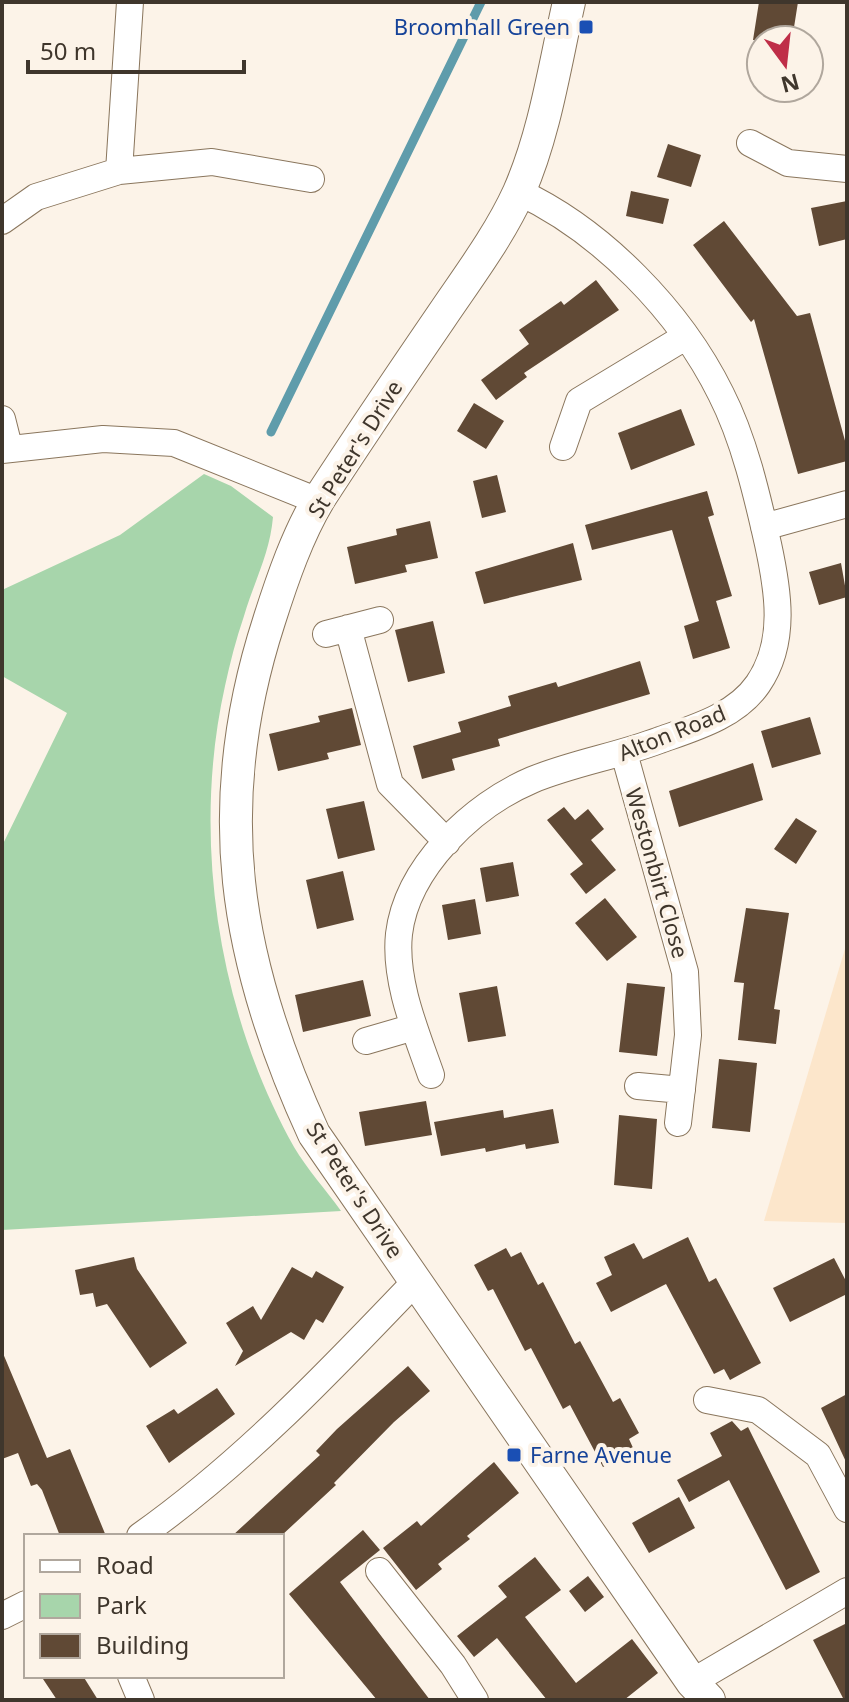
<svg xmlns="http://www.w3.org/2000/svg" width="849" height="1702" font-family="'Noto Sans',sans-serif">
  <rect width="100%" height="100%" fill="#fcf3e8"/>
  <path fill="#fce6cb" d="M847,942V1223L764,1221Z"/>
  <path fill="#a7d5ab" d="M204,474L231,486L273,517C270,553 254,582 244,616C236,639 230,663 225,686C191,838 218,1012 294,1147C307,1169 326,1190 341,1211L2,1230V846L67,713L2,676V590L120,535Z"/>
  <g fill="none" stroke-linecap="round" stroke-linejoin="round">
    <path stroke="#5f9cab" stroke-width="9" d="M271,432L481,2"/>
  </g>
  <path fill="#604935" d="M759,2H798L792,40H753Z
    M668,144L701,155L691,187L657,177Z
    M631,191L669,199L663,224L626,216Z
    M847,201V239L819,246L811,208Z
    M724,221L797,316L810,313L847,448V461L798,474L754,319L751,322L693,245Z
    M596,280L619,310L524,373L527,377L496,400L481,380L529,344L519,330L561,301L564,305Z
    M474,403L504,421L486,449L457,431Z
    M681,409L695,445L631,470L618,433Z
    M497,475L506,512L482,518L473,481Z
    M707,491L714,515L708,517L732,596L716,601L730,648L693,659L684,626L699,621L672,530L592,550L585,525Z
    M430,521L438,558L405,565L407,572L355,584L347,547L397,535L396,529Z
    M573,543L582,580L484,604L475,572Z
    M841,563L847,597L819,605L809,572Z
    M433,621L445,673L408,682L395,630Z
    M640,661L650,694L498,739L500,746L452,759L455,770L422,779L413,746L461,732L458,722L511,706L508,696L556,682L558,687Z
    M352,708L361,745L327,753L329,759L278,771L269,734L320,722L318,716Z
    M810,717L821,754L772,768L761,731Z
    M753,763L763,800L679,827L669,791Z
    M364,801L375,850L338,859L326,809Z
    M564,807L575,820L588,809L604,829L591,840L616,870L586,894L570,874L583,864L547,820Z
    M796,818L817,831L796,864L774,849Z
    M513,862L519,896L486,902L480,868Z
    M343,871L354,920L317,929L306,880Z
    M605,898L637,937L607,961L575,923Z
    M475,899L481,934L448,940L442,905Z
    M746,908L789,913L774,1009L780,1010L776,1044L738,1040L744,983L734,982Z
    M363,980L371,1016L303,1032L295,995Z
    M627,983L665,987L657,1056L619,1052Z
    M497,986L506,1036L468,1042L459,993Z
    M719,1059L757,1063L750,1132L712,1128Z
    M426,1101L432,1135L365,1146L359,1112Z
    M553,1109L559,1143L526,1149L525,1144L486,1152L485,1148L441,1156L434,1122L503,1110L504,1118Z
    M619,1115L657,1119L652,1189L614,1185Z
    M688,1237L709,1282L716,1278L761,1363L730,1380L724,1369L714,1374L666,1284L611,1312L596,1283L612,1275L604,1257L634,1243L643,1259Z
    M506,1248L511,1257L521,1252L538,1285L543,1282L575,1344L580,1341L613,1402L620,1398L639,1433L629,1439L634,1450L603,1467L570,1405L563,1409L531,1348L525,1351L493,1289L488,1291L474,1265Z
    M134,1257L137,1269L187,1343L150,1368L107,1304L96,1307L93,1293L80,1295L75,1270Z
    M834,1258L847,1283V1294L790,1322L773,1288Z
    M292,1267L312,1278L316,1271L344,1287L323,1323L316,1319L304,1340L291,1332L235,1366L243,1351L226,1323L253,1306L261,1320Z
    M2,1351L47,1458L70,1449L106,1536H60L42,1490L37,1484L31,1486L18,1453L2,1459Z
    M408,1366L430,1391L394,1422L334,1483L336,1485L281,1536H232L320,1455L316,1451L337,1429Z
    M217,1388L235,1414L169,1463L146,1426L174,1409L178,1414Z
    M847,1394V1464L821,1408Z
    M732,1421L741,1431L748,1427L820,1572L786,1590L729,1480L689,1502L677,1480L722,1456L710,1433Z
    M494,1462L519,1493L467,1536L470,1539L438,1564L442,1569L416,1590L383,1548L417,1521L421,1526Z
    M679,1497L695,1528L649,1553L632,1523Z
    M363,1530L380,1550L340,1582L430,1700H377L289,1594Z
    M535,1557L561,1590L525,1617L576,1683L632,1639L658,1673L624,1700H547L497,1638L474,1657L457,1636L507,1597L498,1586Z
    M588,1576L604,1597L585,1612L569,1591Z
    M847,1623V1700H844L813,1640Z
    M41,1676H83L98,1700H57Z"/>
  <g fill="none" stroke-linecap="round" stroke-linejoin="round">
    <defs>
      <path id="minor" d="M750,143L788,163L847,169
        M119,171L130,2
        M2,221L36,197L119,171L212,162L311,179
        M2,419L9,447
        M563,447L579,401L685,337
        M2,450L103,439L174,443L318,501
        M764,527L847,504
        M348,628L390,784L447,842
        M326,634L380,620
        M624,753L685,972L688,1035L678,1123
        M366,1041L414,1027
        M431,1075C416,1032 394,981 399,934C407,867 473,805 532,780C573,763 618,756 660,740C694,728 736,716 758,684C787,642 778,590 768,544C757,495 744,439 721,394C680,311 602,231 519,192
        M638,1086L682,1090
        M707,1400L758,1410L818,1455L847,1509
        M140,1536C243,1463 329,1372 416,1281
        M379,1571L453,1665L475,1700
        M2,1616L26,1604
        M131,1676L141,1700
        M692,1682L847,1591"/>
      <path id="tertiary" d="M569,2C555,64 545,133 519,192C499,236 468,277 441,317C400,377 360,436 321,496C298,533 282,580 269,621C209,806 234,960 314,1134L692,1682L709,1700"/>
    </defs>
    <use href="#minor" stroke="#8a765d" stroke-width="28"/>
    <use href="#tertiary" stroke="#8a765d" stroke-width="34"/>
    <use href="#minor" stroke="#fff" stroke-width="26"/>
    <use href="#tertiary" stroke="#fff" stroke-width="32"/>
  </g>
  <g fill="#1a4fb4" stroke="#fcf3e8" stroke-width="3">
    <rect x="578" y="19" width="16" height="16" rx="4"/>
    <rect x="506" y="1447" width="16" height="16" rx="4"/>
  </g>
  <g text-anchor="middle" stroke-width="8" stroke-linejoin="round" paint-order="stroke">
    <g font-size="22" fill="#164399" stroke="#fcf3e8" text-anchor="end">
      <text x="570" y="35">Broomhall Green</text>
      <text x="530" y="1463" text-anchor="start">Farne Avenue</text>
    </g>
    <g font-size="22" fill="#3f362c" stroke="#fcf3e8">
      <text transform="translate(355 449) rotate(-58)" y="8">St Peter's Drive</text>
      <text transform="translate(672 733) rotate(-22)" y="8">Alton Road</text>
      <text transform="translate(657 873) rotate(74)" y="8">Westonbirt Close</text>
      <text transform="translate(355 1190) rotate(57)" y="8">St Peter's Drive</text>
    </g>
  </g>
  <rect width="849" height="1702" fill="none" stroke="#3f362c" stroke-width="8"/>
  <rect x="24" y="1534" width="260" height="144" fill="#fcf3e8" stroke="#b0a79d" stroke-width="2"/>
  <rect x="40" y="1560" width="40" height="12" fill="#ffffff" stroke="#b0a79d" stroke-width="2"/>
  <text x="96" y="1574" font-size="24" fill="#3f362c">Road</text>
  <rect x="40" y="1594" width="40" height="24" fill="#a7d5ab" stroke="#b0a79d" stroke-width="2"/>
  <text x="96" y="1614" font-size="24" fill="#3f362c">Park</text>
  <rect x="40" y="1634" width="40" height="24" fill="#604935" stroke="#b0a79d" stroke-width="2"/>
  <text x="96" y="1654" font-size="24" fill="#3f362c">Building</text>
  <g transform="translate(785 64) rotate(165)"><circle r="38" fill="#fcf3e8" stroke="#b0a79d" stroke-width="2"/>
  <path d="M0-6L14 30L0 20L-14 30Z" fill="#bf2e48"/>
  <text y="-12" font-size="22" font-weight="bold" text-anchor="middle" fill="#3f362c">N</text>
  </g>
  <path d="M28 60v12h216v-12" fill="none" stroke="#3f362c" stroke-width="4"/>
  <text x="40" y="60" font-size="24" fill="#3f362c" stroke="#fcf3e8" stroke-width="6" paint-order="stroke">50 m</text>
</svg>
